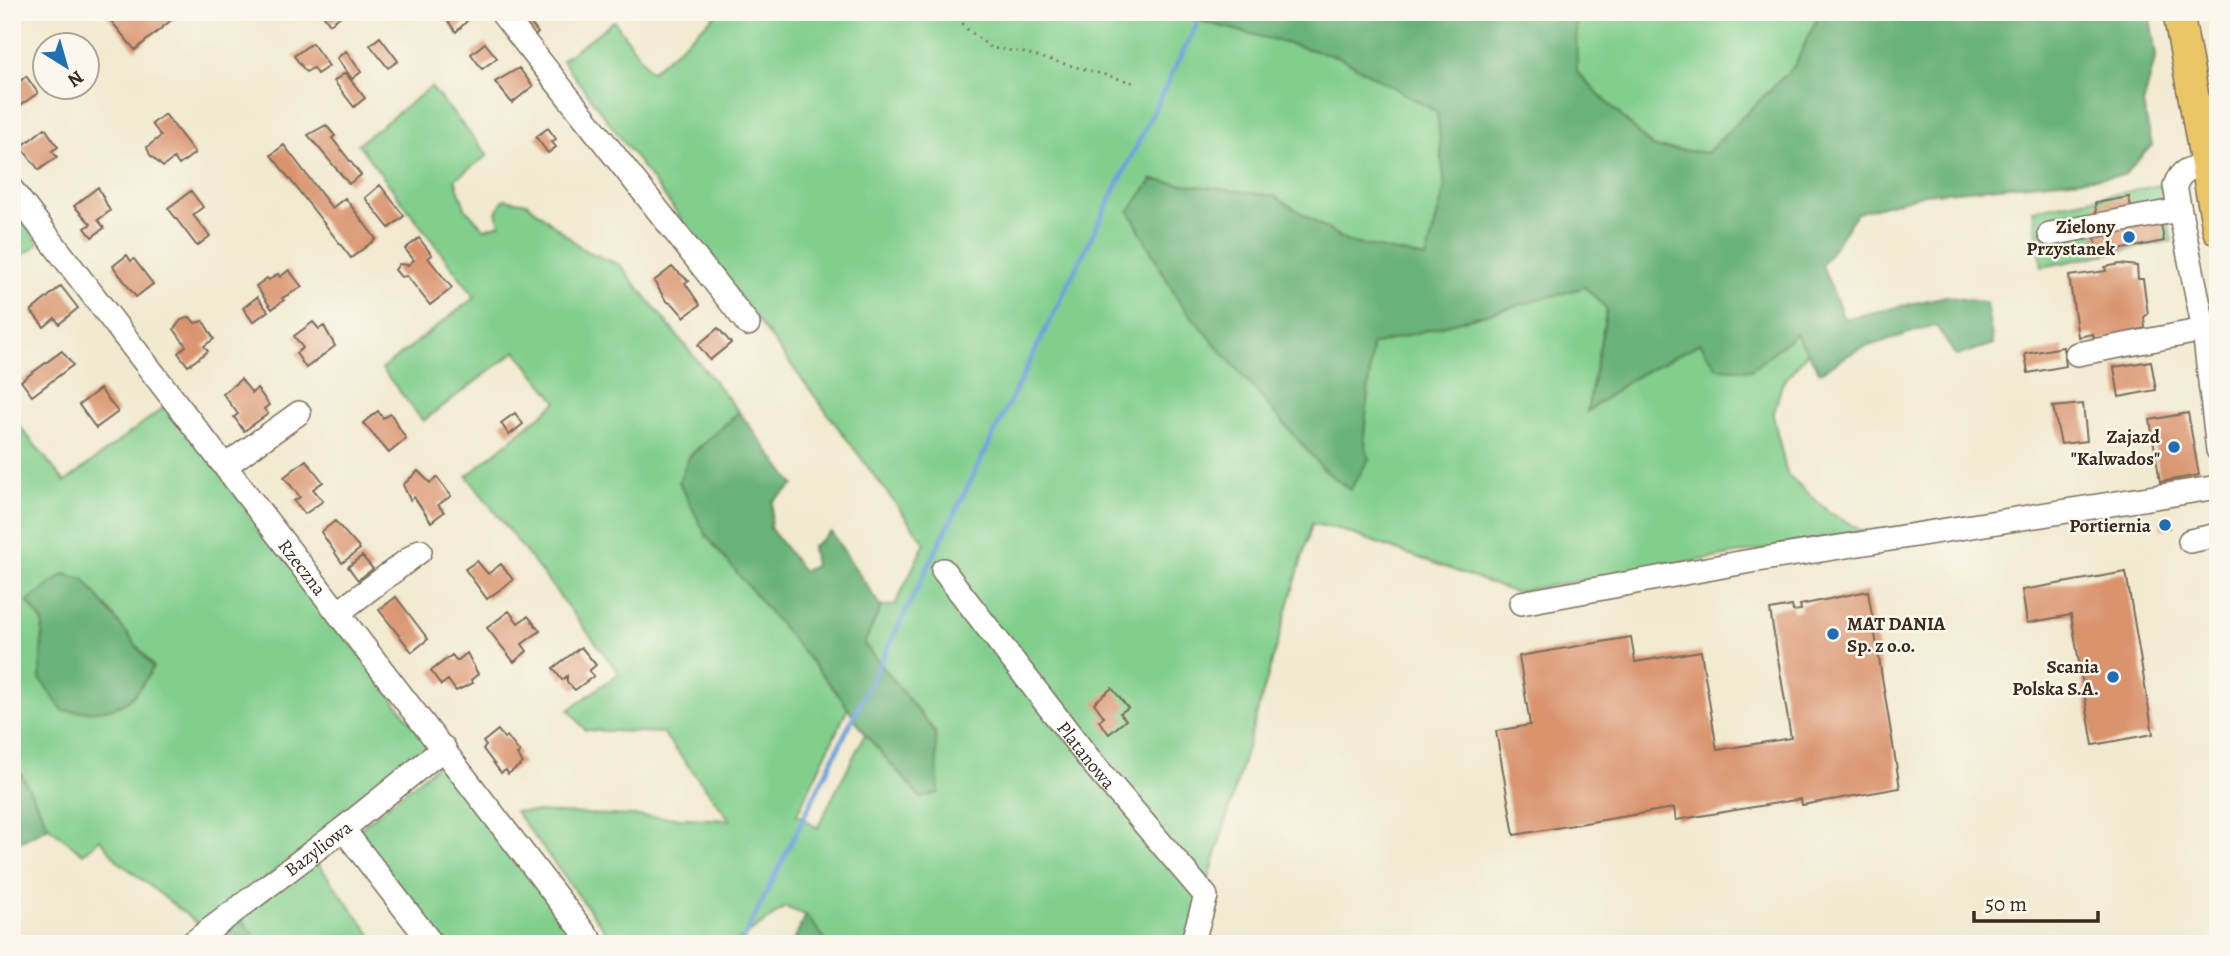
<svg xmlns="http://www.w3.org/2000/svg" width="2230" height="956" font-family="Alegreya,serif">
  <rect width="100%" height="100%" fill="#fbf7ec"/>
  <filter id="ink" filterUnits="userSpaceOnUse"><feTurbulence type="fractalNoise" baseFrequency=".0143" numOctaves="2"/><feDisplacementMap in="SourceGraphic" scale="14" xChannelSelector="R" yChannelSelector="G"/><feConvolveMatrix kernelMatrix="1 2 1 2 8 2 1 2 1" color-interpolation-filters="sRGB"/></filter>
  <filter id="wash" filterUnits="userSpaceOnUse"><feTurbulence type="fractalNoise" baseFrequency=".00686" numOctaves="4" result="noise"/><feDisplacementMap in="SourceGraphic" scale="28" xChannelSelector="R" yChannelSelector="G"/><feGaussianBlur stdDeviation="1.57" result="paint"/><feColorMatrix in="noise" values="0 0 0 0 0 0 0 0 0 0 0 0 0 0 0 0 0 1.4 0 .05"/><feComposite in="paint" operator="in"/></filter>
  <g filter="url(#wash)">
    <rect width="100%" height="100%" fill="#f1ead0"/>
    <path fill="#82cf8d" stroke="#5e7c56" stroke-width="2" fill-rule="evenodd" d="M719,12H1166L1339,57L1437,112L1445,188L1426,258L1348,242L1274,196L1152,180L1369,460L1364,438L1372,345L1585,287L1607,309L1587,412L1631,379L1700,343L1796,334L1808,352L1782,384L1773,416L1787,474L1829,512L1864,532L1514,592L1338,529L1312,524L1190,944H829L806,915L785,907L734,944H615L515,811L730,820L663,733L585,730L569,710L619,673L467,476L557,402L516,351L423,421L382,369L475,297L358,144L431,87L488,155L455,179L465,208L484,229L500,224L496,212L504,199L527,203L584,250L620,265L739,412L689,456L848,708L797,814L817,828L865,734L921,798L935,732L864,644L881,607L895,605L925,543L562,60L614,21L651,72Z
      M1576,12H1820L1795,65L1707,153L1653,147L1576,72Z
      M2161,185L2172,241L2042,267L2033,210Z
      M12,208L39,243L12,264Z
      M167,405L433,751L202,927L118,861L100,839L83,854L49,827L12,757V417L65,482ZM84,579L153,666L40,679L43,623L28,602Z
      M441,762L580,944H439L353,834Z
      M313,857L378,944H261L238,915Z"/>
    <path fill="#69b278" stroke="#526e4b" stroke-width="2" d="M1166,12H1576L1577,72L1652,147L1707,153L1795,65L1820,12H2149L2156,55L2143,105L2152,145L2124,175L1925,194L1857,213L1822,265L1844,319L1946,296L1986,303L1993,344L1956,356L1935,325L1859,349L1820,372L1796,334L1751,370L1717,368L1700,343L1631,379L1587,412L1607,309L1585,287L1372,345L1364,438L1369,459L1350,490L1324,470L1179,302L1129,211L1152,180L1274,196L1348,242L1426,258L1445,188L1437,112L1339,57Z
      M739,412L794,485L773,501L770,528L803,571L815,566L812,547L831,532L881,607L864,644L935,732L939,793L921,798L865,734L839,695L707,537L679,482L689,457Z
      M64,574L84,579L153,667C130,711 112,713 63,711L40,679L43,623L28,601Z
      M12,757L49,827L22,841L12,840Z
      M238,915L261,944H200Z
      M806,915L829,944H792Z"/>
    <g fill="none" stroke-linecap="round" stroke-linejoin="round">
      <path stroke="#71a2dc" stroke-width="5" d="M741,944L1203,12"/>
    </g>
    <g id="blocks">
      <path fill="#d9936d" d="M111,12H181L135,50L107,16Z
        M321,12H340L342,15L330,24Z
        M441,12H476L456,32Z
        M506,12H522L538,33L528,41Z
        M380,37L398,61L388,68L370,45Z
        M312,43L329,66L317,74L313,68L306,72L294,56Z
        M485,43L497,58L482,69L471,54Z
        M346,51L361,72L352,79L337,58Z
        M519,68L533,86L512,103L495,82Z
        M12,73L19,82L26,76L38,93L15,109L12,105Z
        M345,73L365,98L354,107L334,81Z
        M165,114L195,153L179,165L174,158L163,167L150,155L147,147L161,136L152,124Z
        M326,125L335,136L332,138L361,175L349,184L308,135Z
        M45,128L58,147L52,151L57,157L39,170L21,147Z
        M548,128L556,139L552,142L556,147L548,153L536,137Z
        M284,145L332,208L345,198L376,239L351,258L271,155Z
        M380,185L404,216L389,228L365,198Z
        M98,187L110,211L98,220L104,228L92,237L85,228L91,224L74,206Z
        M191,191L203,207L193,215L210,236L197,246L168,208Z
        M2129,197L2132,213L2097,219L2095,203Z
        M2160,218L2164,241L2098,254L2094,232Z
        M419,238L432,255L428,258L452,288L430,305L407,276L401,277L395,270L399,264L408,265L414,260L405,249Z
        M127,255L131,261L134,259L153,284L136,297L113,266Z
        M2120,264L2137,266L2138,279H2143L2148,314L2144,317L2145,328L2095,343L2093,334L2078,337L2069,276L2106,271L2105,267Z
        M672,267L689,281L685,283L700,305L684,317L674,305L666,301L654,281Z
        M289,270L302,287L282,298L284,300L272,309L256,286L267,278L269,280L278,274L280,277Z
        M61,286L78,308L59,324L55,318L44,327L31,311Z
        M257,297L268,311L253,322L243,308Z
        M190,317L195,323L203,321L214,339L204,346L208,351L188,366L178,353L186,346L174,329L181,320Z
        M313,322L319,329L324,326L335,346L306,368L296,353L303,348L294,336Z
        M718,328L731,343L710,360L698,345Z
        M2063,347L2066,366L2028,373L2025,354Z
        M62,351L73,365L32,396L21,381Z
        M2151,361L2156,390L2119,397L2114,367Z
        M241,379L252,393L257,388L269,405L264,409L268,414L244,431L234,417L238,414L223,394Z
        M100,389L118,412L96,428L79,405Z
        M2083,404L2087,441L2061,444L2053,407Z
        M378,411L383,418L391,414L406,439L389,453L363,423Z
        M515,413L523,424L509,435L501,423Z
        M2188,413L2199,475L2160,482L2150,420Z
        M306,460L323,482L313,489L323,501L305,514L294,501L300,497L284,477Z
        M418,471L430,483L437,477L451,496L438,505L444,512L431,522L414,497L410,500L403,485Z
        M335,521L360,549L342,563L321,532Z
        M2168,522L2169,528L2161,529L2160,523Z
        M362,556L373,569L358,580L348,567Z
        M477,561L488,574L501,564L513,580L487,599L465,569Z
        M2126,572L2153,734L2093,745L2071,615L2027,623L2022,590Z
        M1868,591L1900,788L1802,805L1801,799L1676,820L1674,808L1514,835L1496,731L1530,725L1519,656L1631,637L1635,662L1701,651L1717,750L1791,738L1770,610L1792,606L1793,611L1801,610L1800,605Z
        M396,597L428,639L412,652L379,610Z
        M509,611L518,623L528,616L540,631L522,644L527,651L514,662L487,628Z
        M581,647L596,665L589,671L594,676L575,690L567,682V676L562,680L553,668Z
        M467,653L478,674L471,680L473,683L456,691L448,680L441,685L431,671L452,655L457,661Z
        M1112,688L1128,708L1120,713L1126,720L1109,734L1099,721L1104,717L1094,703Z
        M498,730L504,738L507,736L520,753L517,755L523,763L508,774L506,770L501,773L483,749L486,746L483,742Z"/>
    </g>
  </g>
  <g filter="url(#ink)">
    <use href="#blocks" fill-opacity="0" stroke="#7b6d5c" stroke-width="2"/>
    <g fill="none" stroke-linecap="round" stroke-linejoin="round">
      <defs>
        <g id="minor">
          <path d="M501,12L748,324"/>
          <path d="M2206,165C2190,168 2180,170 2175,186L2204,330L2218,450"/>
          <path id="s1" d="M12,190L593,944"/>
          <path d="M2050,234L2179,210"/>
          <path d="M2077,354L2204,330"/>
          <path d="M225,466L299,413"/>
          <path d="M2190,541L2218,535"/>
          <path id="s2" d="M943,570L1090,760L1206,896L1192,944"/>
          <path d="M1521,603L1745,562L2218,487"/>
          <path d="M339,612L420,551"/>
          <path d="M343,829L432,944"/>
          <path id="s3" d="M191,944L343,829L444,748"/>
        </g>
        <path id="major" d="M2178,12L2218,230"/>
      </defs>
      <use href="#minor" stroke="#7b6d5c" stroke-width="26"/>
      <use href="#major" stroke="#7b6d5c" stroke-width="33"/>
      <path stroke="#7b6d5c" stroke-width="2.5" stroke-dasharray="2 5" stroke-linecap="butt" d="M954,12L967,29L991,48L1021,52L1135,83"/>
      <use href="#minor" stroke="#fff" stroke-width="23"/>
      <use href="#major" stroke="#ebc669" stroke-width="30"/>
    </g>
  </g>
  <g fill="#1f6fb2" stroke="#fbf7ec" stroke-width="2.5">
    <circle cx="2129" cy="237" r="7"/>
    <circle cx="2174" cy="447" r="7"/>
    <circle cx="2165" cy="525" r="7"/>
    <circle cx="1833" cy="634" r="7"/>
    <circle cx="2113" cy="677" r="7"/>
  </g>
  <g text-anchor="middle" stroke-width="5" stroke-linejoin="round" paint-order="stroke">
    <g font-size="19" font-weight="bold" fill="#3b2a1e" stroke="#fbf7ec" text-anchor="end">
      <text x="2115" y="233">Zielony<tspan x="2115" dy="22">Przystanek</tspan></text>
      <text x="2160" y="443">Zajazd<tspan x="2160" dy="22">"Kalwados"</tspan></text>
      <text x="2151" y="532">Portiernia</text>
      <text x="1847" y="630" text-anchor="start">MAT DANIA<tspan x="1847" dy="22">Sp. z o.o.</tspan></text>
      <text x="2099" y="673">Scania<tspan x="2099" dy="22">Polska S.A.</tspan></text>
    </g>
    <g font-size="19" fill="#3b2a1e" stroke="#fbf7ec">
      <text dy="7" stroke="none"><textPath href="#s1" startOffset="476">Rzeczna</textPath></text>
      <text dy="7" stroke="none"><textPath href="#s2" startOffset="234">Platanowa</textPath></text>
      <text dy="7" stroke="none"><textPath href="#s3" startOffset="159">Bazyliowa</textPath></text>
    </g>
  </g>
  <rect width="2230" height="956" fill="none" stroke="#fbf7ec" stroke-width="42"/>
  <g transform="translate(66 66) rotate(143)"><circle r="33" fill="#fbf7ec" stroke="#aea59a" stroke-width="2"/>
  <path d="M0-5L12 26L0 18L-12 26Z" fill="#1f6fb2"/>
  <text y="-10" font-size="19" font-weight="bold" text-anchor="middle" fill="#3b2a1e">N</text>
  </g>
  <path d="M1974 911v10h124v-10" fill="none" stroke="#3b2a1e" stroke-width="3.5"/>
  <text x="1985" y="911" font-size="21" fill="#3b2a1e" stroke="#fbf7ec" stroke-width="5" paint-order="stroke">50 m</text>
</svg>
